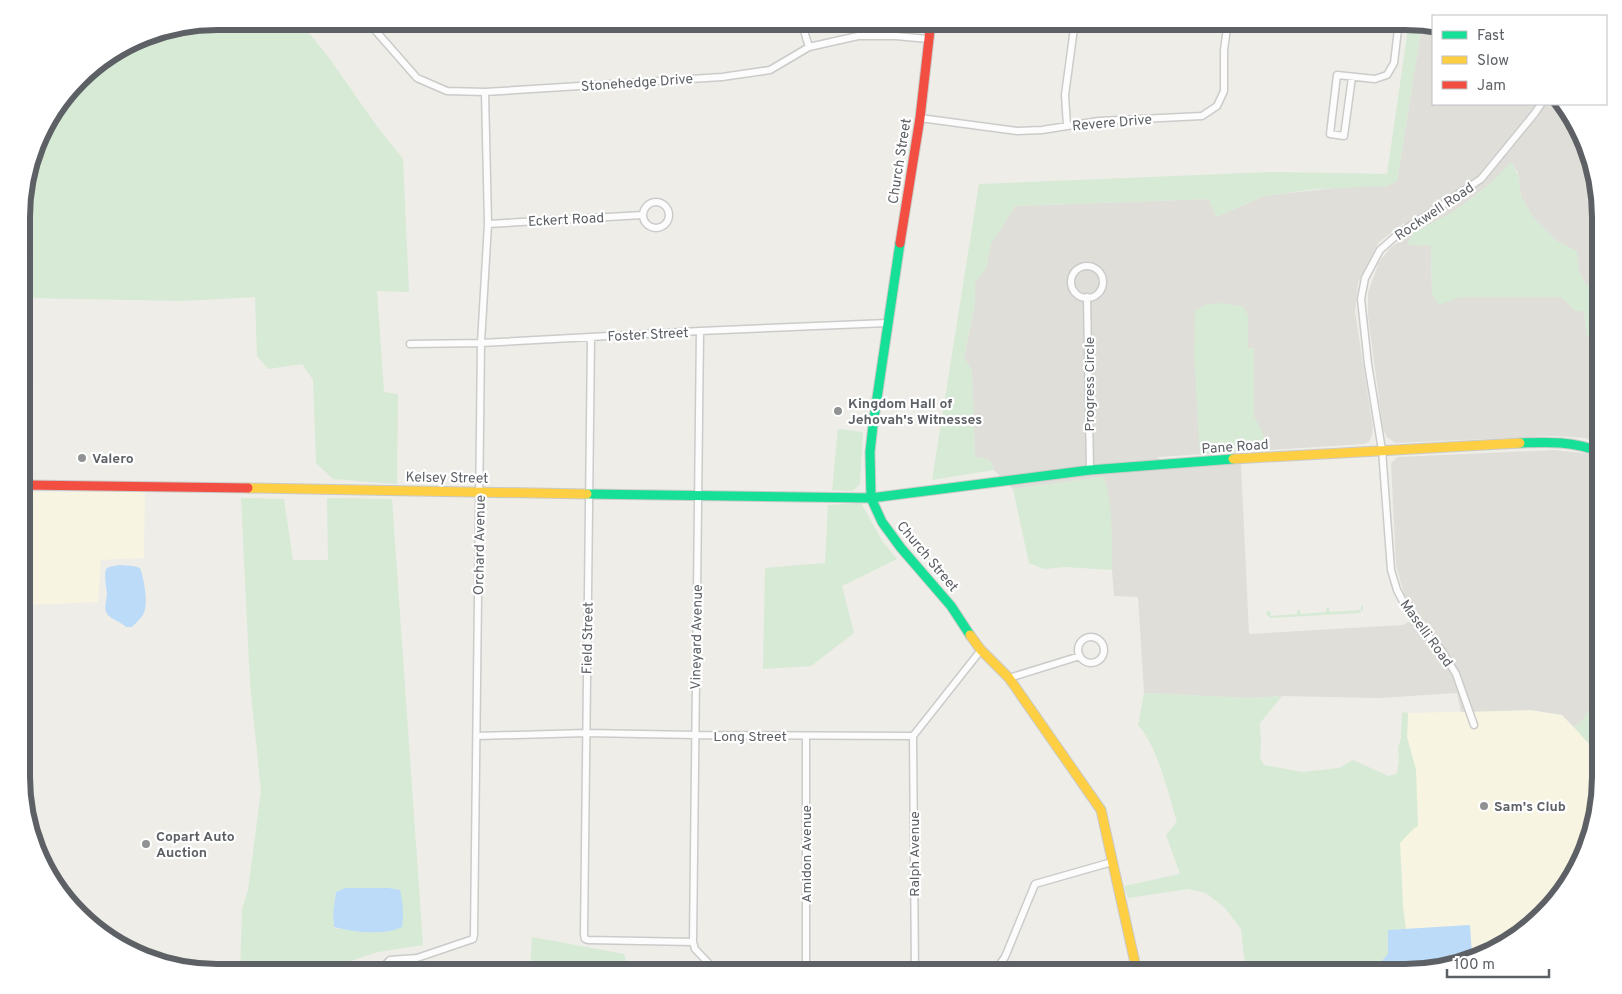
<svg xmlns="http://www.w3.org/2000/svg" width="1622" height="994" font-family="Overpass,sans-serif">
  <rect width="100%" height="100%" fill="#eeede8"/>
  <path fill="#f7f4e1" d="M23,492H145L144,558L101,560L98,602L30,605L27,619L23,631Z
    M1531,710L1562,715L1590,745L1600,752V790L1590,840L1568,886L1503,947L1472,956L1470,925L1406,929L1403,907L1400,843L1413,829L1416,770L1407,737L1408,713Z"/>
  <path fill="#dfded9" d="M1422,24L1433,26V104H1560L1575,119L1600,204V287L1586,285L1579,272L1576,251L1558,242L1534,218L1521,197L1518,172L1511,163L1489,185L1452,213L1413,233L1431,244L1432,294L1439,304L1460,297H1561L1576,311H1584L1587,337H1600V445L1585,438L1555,436L1395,443L1387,437L1383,429L1368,316V293L1379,262L1391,247L1413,233L1404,223L1379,242L1358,283L1355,312L1373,428L1372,435L1369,442L1364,444L1158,457L1162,467L1241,464L1249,634L1403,625L1419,616L1404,594L1396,565L1391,463L1398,457L1555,450L1590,454L1600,461V635H1593L1594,663L1600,666V701L1588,711L1582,721L1574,727L1562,715L1531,710L1461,712L1457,693L1379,698L1282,696L1250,698L1144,693L1138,597L1114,596L1112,570L1111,518L1104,477L1013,489L994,470L990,460L975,457L972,371L964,358L975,303V283L986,268L991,244L1015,206L1209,199L1216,217L1264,196L1397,181Z"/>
  <path fill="#d6ead5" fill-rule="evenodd" d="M217,21H299L327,55L376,125L403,159L409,292L377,291L384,392L398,394L397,484L333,479L316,463L313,380L302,364L268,369L257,356L255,297L182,301L30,298L23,292V192L42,130L88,70L142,36Z
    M1409,22L1422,24L1397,181L1387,186L1316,189L1264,196L1216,217L1209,199L1015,206L991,244L986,268L975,283V303L964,357L972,371L975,457L990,460L994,470L932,480L979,184L1275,172L1387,174Z
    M1511,162L1518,174L1521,197L1534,218L1558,242L1577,251L1579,272L1586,285L1600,287V337H1587L1584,311H1576L1561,297H1460L1439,305L1432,294L1431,245H1407L1413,233L1453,212L1489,185Z
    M1224,303L1244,307L1248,316V348H1254V416L1271,450L1200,454L1194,354L1195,311L1206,304Z
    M838,429L863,432L860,484L853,491L832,490Z
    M1104,477C1114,507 1111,539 1112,570L1065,567L1044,569L1029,563L1013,489Z
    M241,498L284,499L293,560H328L327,498L392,499L423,945L378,952L332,967L330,973H240L242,909L248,890L261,791L250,684ZM345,888H389L400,890L369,932L334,928L333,913L336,892Z
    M861,503L883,542L897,559L842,586L854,633L811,666L763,669L765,568L825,563L828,505Z
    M1361,605L1363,606V610L1358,613L1271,618L1266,614L1267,611H1270L1271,616L1297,614V610L1299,609L1301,614L1326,612V608L1328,607L1330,612L1361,610Z
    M1144,693L1250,698L1282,696L1260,723L1261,743L1260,758L1264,765L1302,772L1339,768L1353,760L1388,776L1397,774L1399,760L1398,748L1401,738L1402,712L1408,713L1407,737L1416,770L1418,826L1413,829L1400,843L1403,907L1406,929L1389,930L1388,954L1385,960L1389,972H1248L1244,956L1241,929L1225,908L1206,893L1188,889L1128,898L1124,886L1180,874L1166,835L1177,822C1168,793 1158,747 1138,725Z
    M1600,701V752L1590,745L1574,727L1582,721L1588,711Z
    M532,937L624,954L629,973H530Z"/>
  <path fill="#bcdbf8" d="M119,565L133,566L140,568C144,578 149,605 143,615C140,619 136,623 132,627H126C121,622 114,620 109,616C102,610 107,601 107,593C106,585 104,577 106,569L109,567Z
    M345,888H389L400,890C403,903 404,914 402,927C384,936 353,932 334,927L333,913L336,892Z
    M1470,925L1472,956L1418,972H1389V969L1382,967L1380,963L1388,954V930Z"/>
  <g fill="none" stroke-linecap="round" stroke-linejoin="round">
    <defs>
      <path id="street" d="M367,21L417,78L447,91L485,92L722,77L770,70L809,47L858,36H896L928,39
        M801,21L809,47
        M1352,77L1344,136L1330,134L1337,75L1375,79L1387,75L1394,63L1399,21
        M920,118L1017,131L1042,130L1099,121L1202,116L1217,106L1224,91V50L1228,21
        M1067,126L1065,95L1075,21
        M643 215a13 13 0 1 1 26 0a13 13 0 1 1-26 0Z
        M488,224L643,215
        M1071 282a16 16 0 1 1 32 0a16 16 0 1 1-32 0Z
        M1087,297L1090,470
        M591,337L584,935L585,939L588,940L693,942L695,949L718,973
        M410,344L481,343L700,331L887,323
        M1078 650a13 13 0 1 1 26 0a13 13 0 1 1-26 0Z
        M1009,678L1080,656
        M1474,725L1456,674L1442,651L1419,626L1407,609L1397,590L1391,570L1382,450L1368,364L1361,299L1365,278L1380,250L1397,235L1481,179L1535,113L1541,104
        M477,736L586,733L695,735L913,736L981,650
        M913,736L915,973
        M693,942L700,331
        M994,972L1005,957L1035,884L1112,862
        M385,973L386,964L390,960L417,958L473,939L474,935L481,343L488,224L485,92
        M806,973V736"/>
      <path id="fast" d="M900,243L873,425L870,452L871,498L882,522L901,548L951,606L970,635
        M1520,443C1548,442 1574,441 1600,452
        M587,494L871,498L1090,470L1233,459"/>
      <path id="slow" d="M1233,459L1520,443
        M248,488L587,494
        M970,635L981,650L1009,678L1101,810L1137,972"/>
      <path id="jam" d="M900,243L920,118L931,21
        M23,485L248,488"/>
    </defs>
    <use href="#street" stroke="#cbcbca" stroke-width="9"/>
    <use href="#fast" stroke="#c9cac8" stroke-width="11"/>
    <use href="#slow" stroke="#c9cac8" stroke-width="11"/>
    <use href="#jam" stroke="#c9cac8" stroke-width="11"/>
    <use href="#street" stroke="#fcfcfc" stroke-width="6"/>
    <use href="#fast" stroke="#16e098" stroke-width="9"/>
    <use href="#slow" stroke="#ffcf43" stroke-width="9"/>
    <use href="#jam" stroke="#f24e42" stroke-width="9"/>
  </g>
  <g fill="#909294" stroke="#fff" stroke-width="2">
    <circle cx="838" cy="411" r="5"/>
    <circle cx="82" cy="458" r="5"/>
    <circle cx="1484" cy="806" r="5"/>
    <circle cx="146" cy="844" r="5"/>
  </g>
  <g text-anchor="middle" stroke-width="4.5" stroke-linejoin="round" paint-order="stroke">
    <g font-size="14" fill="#5d6166" stroke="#fff">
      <text transform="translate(637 82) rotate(-4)" y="5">Stonehedge Drive</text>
      <text transform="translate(1112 122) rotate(-5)" y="5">Revere Drive</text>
      <text transform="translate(899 161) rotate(-81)" y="5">Church Street</text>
      <text transform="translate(1434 211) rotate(-34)" y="5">Rockwell Road</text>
      <text transform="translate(566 219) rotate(-3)" y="5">Eckert Road</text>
      <text transform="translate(648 334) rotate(-3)" y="5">Foster Street</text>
      <text transform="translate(1089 384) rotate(-90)" y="5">Progress Circle</text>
      <text transform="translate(1235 446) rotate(-4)" y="5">Pane Road</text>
      <text transform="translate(447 477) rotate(1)" y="5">Kelsey Street</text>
      <text transform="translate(479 545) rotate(-89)" y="5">Orchard Avenue</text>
      <text transform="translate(928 556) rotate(50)" y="5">Church Street</text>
      <text transform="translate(1427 633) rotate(54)" y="5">Maselli Road</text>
      <text transform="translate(696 637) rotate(-89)" y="5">Vineyard Avenue</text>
      <text transform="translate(587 638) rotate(-89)" y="5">Field Street</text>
      <text x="750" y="741">Long Street</text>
      <text transform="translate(806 854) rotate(-90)" y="5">Amidon Avenue</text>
      <text transform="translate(914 854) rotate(-90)" y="5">Ralph Avenue</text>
    </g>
    <g font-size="14" font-weight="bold" fill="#5d6166" stroke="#fff" text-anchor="start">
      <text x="848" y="408">Kingdom Hall of<tspan x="848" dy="16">Jehovah's Witnesses</tspan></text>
      <text x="92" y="463">Valero</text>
      <text x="1494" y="811">Sam's Club</text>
      <text x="156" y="841">Copart Auto<tspan x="156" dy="16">Auction</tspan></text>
    </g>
  </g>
  <path d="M0 0H1622V994H0ZM217 30H1405A187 187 0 0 1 1592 217V777A187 187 0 0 1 1405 964H217A187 187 0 0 1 30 777V217A187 187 0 0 1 217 30Z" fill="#fff" fill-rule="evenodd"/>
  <path fill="none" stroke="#5d6166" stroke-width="6" d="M217 30H1405A187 187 0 0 1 1592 217V777A187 187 0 0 1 1405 964H217A187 187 0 0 1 30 777V217A187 187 0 0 1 217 30Z"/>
  <rect x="1432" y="15" width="175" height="90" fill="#ffffff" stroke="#bec0c2"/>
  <rect x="1442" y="31" width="25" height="8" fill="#16e098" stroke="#bec0c2"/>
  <text x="1477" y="40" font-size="15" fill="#5d6166">Fast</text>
  <rect x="1442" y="56" width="25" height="8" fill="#ffcf43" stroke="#bec0c2"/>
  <text x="1477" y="65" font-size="15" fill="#5d6166">Slow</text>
  <rect x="1442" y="81" width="25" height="8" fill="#f24e42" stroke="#bec0c2"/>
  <text x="1477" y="90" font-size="15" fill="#5d6166">Jam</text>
  <path d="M1447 969v8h102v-8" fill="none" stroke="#5d6166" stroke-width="2.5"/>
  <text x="1454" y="969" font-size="15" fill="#5d6166" stroke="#ffffff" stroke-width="4" paint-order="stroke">100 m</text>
</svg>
